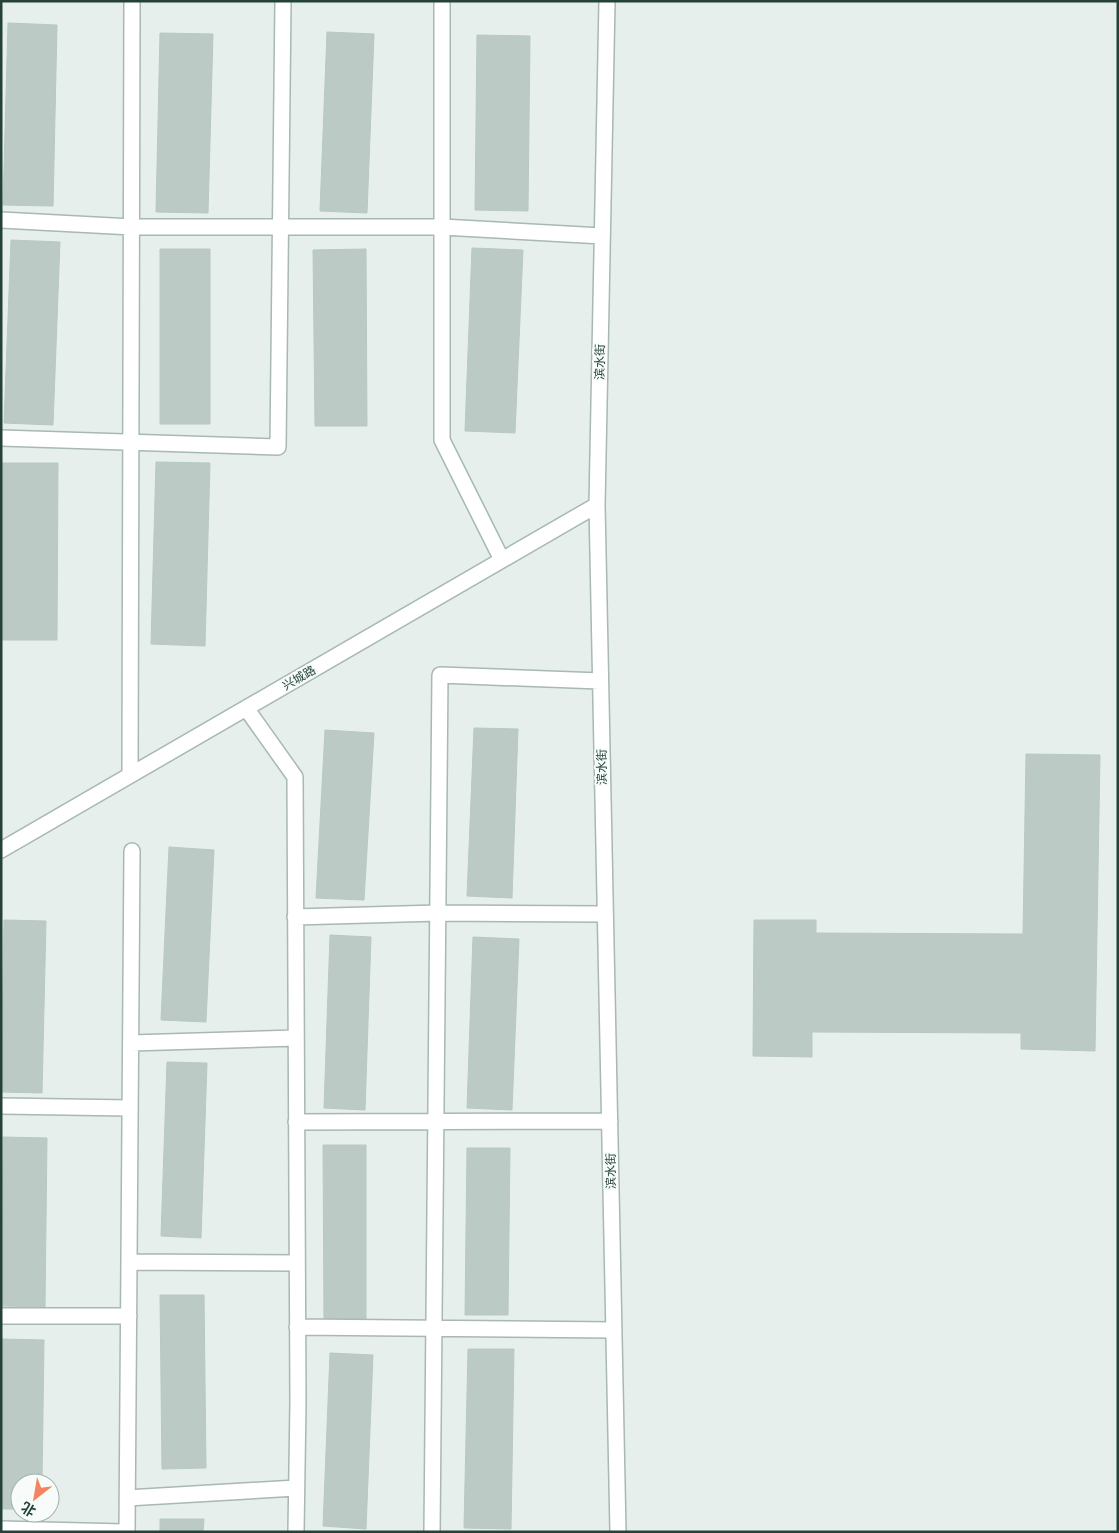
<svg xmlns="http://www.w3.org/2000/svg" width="1119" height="1533" font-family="Manrope,'Noto Sans SC',sans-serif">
  <rect width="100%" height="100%" fill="#e6efeb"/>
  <path fill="#bbcac4" stroke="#b8c9c2" d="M8,23L57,25L53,206L3,205Z
    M327,32L374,34L367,213L320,211Z
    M160,33L213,34L208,213L156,212Z
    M477,35L530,36L528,211L475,210Z
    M11,240L60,242L53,425L4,423Z
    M472,248L523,250L515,433L465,431Z
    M160,249H210V424H160Z
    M366,249L367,426H315L313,250Z
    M156,462L210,463L205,646L151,644Z
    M1,463H58L57,640H1Z
    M474,728L518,729L512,898L467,896Z
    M325,730L374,733L364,900L316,898Z
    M1026,754L1100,755L1095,1051L1021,1049V1033L812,1032V1057L753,1056L754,920H816V933L1023,934Z
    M169,847L214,850L206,1022L161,1020Z
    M4,920L46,921L42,1093L1,1092Z
    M330,935L371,937L365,1110L324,1108Z
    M473,937L519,939L512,1110L467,1108Z
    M167,1062L207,1063L201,1238L161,1236Z
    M3,1137L47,1138L45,1307L1,1306Z
    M323,1145H366V1319H324Z
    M467,1148H510L508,1315H465Z
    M160,1295H204L206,1468L162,1469Z
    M1,1339L44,1340L42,1483H20V1509H1Z
    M468,1349H514L511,1529L464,1528Z
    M330,1353L373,1355L366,1529L323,1526Z
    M160,1519H204L203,1532H160Z"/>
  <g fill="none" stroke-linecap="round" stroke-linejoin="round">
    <defs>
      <path id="minor" d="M442,1V440L502,560
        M607,1L597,505L618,1532
        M1,220L132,227H442L602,236
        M1,438L278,447L283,1
        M246,708L295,777L298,1402L296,1532
        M130,775L132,1
        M1,850L597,505
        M295,917L438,913L605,914
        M131,1043L296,1038
        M1,1106L130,1108
        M296,1122L610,1121
        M129,1262L297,1263
        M1,1316H129
        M297,1327L614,1330
        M127,1498L296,1488
        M1,1529L124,1532
        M127,1532L132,851
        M432,1532L440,675L600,681"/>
    </defs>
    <use href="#minor" stroke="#a8b8b2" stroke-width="18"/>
    <use href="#minor" stroke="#fff" stroke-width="15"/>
  </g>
  <g text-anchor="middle" stroke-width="4" stroke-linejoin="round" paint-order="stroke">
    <g font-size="12" fill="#24423a" stroke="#f7fbf9">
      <text transform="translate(600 362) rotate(-89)" y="4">滨水街</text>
      <text transform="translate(299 678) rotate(-30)" y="4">兴城路</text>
      <text transform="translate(602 767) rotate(-91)" y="4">滨水街</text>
      <text transform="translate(611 1171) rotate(-91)" y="4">滨水街</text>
    </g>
  </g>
  <rect width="1119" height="1533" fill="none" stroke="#24423a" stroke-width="5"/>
  <g transform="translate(35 1498) rotate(211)"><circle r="24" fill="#f7fbf9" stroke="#a3b1ad"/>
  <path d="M0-4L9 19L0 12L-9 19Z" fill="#f4845f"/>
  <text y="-8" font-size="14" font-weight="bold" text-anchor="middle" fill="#24423a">北</text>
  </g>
</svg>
